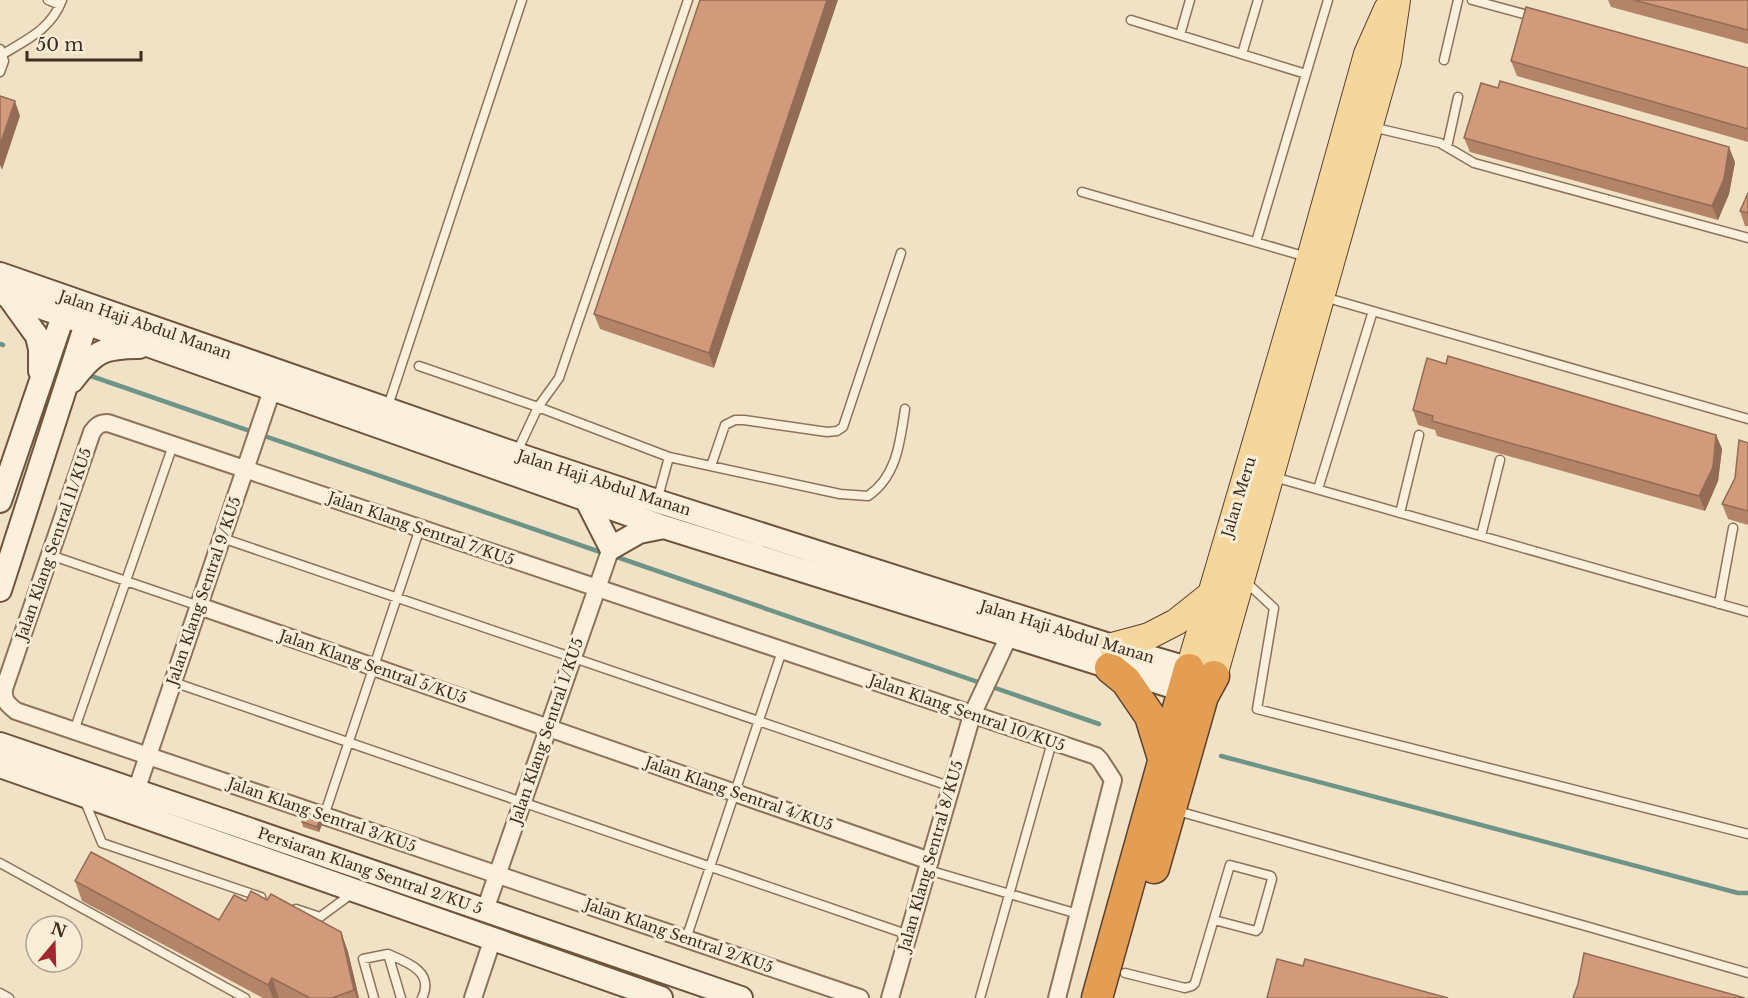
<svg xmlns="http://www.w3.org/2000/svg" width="1748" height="998" font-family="'Libre Baskerville',serif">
  <rect width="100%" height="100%" fill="#f1e2c6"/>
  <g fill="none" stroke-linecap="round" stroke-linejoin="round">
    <path stroke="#6e9488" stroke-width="4.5" d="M0,344L3,345
      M91,376L606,554
      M614,556L1099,724
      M1221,756L1738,893H1748"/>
    <defs>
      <path id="lane" d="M48,0L60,5
        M1472,0L1535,17
        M1131,20L1306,74
        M1180,35L1190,0
        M0,49L4,61L0,72
        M3,54C28,39 51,29 62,0
        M1242,54L1258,0
        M1444,60L1458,0
        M1372,127L1440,143L1474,163L1748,238
        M1447,147L1458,97
        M1082,192L1307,257
        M1256,242L1328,0
        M1324,297L1748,419
        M419,366L538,407L669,457L657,501
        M387,409L522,0
        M516,454L538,407L559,378L688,0
        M669,457L840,494L868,496C897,476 900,442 905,409
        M711,466L725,425L735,420H744L827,432L837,431L843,427L901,253
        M1274,477L1748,612
        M1318,489L1373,311
        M1400,513L1419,435
        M1481,536L1500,460
        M222,538L952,787
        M50,555L199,606
        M1246,582L1274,608L1257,709L1748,834
        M1719,604L1733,528
        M173,682L909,935
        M74,731L173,445
        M84,799L102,843L261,897
        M1174,810L1589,927L1748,973
        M324,816L420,528
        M0,863L245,998
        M928,870L1078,914
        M296,909L320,917L354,892
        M686,939L782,651
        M1125,973L1185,988L1192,986L1195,983L1230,865L1271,876L1272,879L1258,929L1256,931L1214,920
        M0,993L9,998
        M374,998L363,959L388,954
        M401,998L388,954C407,962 435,972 422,998
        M980,998L1052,742"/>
      <path id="street" d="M199,606L930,861
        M136,791L272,390
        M485,910L611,548
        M473,998L493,938
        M860,998L16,711C7,704 3,700 4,689L92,432C97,425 100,423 108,423L1096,756L1100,760L1113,780L1057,998
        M890,998L972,715L1009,636"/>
      <path id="secondary" d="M0,274L516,454L657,501L1112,646L1204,673
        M0,293L664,527L1199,695
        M8,296L37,336L40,349V371
        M72,381C94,352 102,347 139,347
        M0,501L63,316L74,309
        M587,501L611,548L639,532L664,527
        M0,590L86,324L84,311
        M0,744L741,998
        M0,766L661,998"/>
      <path id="primary" d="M1112,646L1149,636L1176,622L1210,595
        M1189,669L1310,258L1367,54L1387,9
        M1214,676L1388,61L1397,0"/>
      <path id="highway" d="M1110,668L1126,681L1150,716L1163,758
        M1154,868L1203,696L1214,676
        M1097,998L1189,669"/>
    </defs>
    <use href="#lane" stroke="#8e735a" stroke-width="11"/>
    <use href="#street" stroke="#8e735a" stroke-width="20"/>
    <use href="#secondary" stroke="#70543e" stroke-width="26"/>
    <use href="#primary" stroke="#5c422f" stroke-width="28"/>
    <use href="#highway" stroke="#5c422f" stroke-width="33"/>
    <use href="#lane" stroke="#fbf0db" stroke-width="8"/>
    <use href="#street" stroke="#fbf0db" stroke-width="16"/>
    <use href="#secondary" stroke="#fbf0db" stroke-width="22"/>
    <use href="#primary" stroke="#f5d69d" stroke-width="26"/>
    <use href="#highway" stroke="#e39e54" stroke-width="30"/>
  </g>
  <path fill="#b48469" d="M700,0L714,368L600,329L594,314Z
    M1608,0H1748V44L1611,7Z
    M1511,61L1748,68V142L1517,76Z
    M1464,138L1735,162L1729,194L1718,220L1470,152Z
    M1748,193V226H1745L1740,211Z
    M1446,364L1716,435L1722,449L1718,481L1705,511L1437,436L1435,430L1418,425L1413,410Z
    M1748,443V525L1728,519L1722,504L1735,478Z
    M321,817L323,822L319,832L303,827L302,822Z
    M75,881L219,920L246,901L267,900L341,932L348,952L359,998H263L82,901Z"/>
  <path fill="#926c55" d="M827,0H838L714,368L709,353Z
    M15,101L20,116L2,170L0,165V145Z
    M1729,147L1735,162L1729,194L1718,220L1712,206Z
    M1716,435L1722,449L1718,481L1705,511L1699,496Z
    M321,817L323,822L319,832L317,827Z
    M341,932L348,952L359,998H357L354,990Z
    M272,978L279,998H273L268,985Z"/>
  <path fill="#d19a7a" stroke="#926c55" stroke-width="1.5" d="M700,0H827L709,353L594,314Z
    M1634,0H1748V30Z
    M1526,7L1748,68V129L1511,61Z
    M1500,81L1729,147L1724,179L1712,206L1464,138L1481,83L1498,88Z
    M0,96L15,101L0,145Z
    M1748,193V213L1740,211Z
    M1448,356L1716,435L1713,467L1699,496L1432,421L1433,416L1413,410L1427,358L1446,364Z
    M1739,440L1748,443V511L1722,504L1735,478Z
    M305,812L321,817L317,827L302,822Z
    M91,852L219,920L234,895L246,901L251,891L267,900L271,894L341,932L354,990L332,998H310L272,978L268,985L75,881Z
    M1584,953L1745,998H1573L1578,984Z
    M1277,959L1303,966L1305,959L1448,998H1267Z"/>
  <g text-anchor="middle" stroke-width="6" stroke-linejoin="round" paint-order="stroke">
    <g font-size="15" fill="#3d2c1f" stroke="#f8edd7">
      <text transform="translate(145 325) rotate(19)" y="5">Jalan Haji Abdul Manan</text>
      <text transform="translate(604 483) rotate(18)" y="5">Jalan Haji Abdul Manan</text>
      <text transform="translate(1239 497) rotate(-73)" y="5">Jalan Meru</text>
      <text transform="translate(421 529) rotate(19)" y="5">Jalan Klang Sentral 7/KU5</text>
      <text transform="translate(54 544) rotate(-71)" y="5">Jalan Klang Sentral 11/KU5</text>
      <text transform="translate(204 591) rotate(-71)" y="5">Jalan Klang Sentral 9/KU5</text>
      <text transform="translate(1067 632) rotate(17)" y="5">Jalan Haji Abdul Manan</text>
      <text transform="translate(373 667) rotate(19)" y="5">Jalan Klang Sentral 5/KU5</text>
      <text transform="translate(967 713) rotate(19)" y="5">Jalan Klang Sentral 10/KU5</text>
      <text transform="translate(547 731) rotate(-71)" y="5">Jalan Klang Sentral 1/KU5</text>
      <text transform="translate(739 794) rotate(19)" y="5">Jalan Klang Sentral 4/KU5</text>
      <text transform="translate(322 815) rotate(19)" y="5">Jalan Klang Sentral 3/KU5</text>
      <text transform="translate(931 856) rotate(-74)" y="5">Jalan Klang Sentral 8/KU5</text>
      <text transform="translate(370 871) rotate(19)" y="5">Persiaran Klang Sentral 2/KU 5</text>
      <text transform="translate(679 936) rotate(19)" y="5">Jalan Klang Sentral 2/KU5</text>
    </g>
  </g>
  <g transform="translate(54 944) rotate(19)"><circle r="28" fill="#f8edd7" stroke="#ada08d" stroke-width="1.5"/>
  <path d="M0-4.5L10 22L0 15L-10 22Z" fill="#a0272d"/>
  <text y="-9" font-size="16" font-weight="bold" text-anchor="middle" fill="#3d2c1f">N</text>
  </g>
  <path d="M27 51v9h114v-9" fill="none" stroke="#3d2c1f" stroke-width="3"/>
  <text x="36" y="51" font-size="18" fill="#3d2c1f" stroke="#f8edd7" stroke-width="4.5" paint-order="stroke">50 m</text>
</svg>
